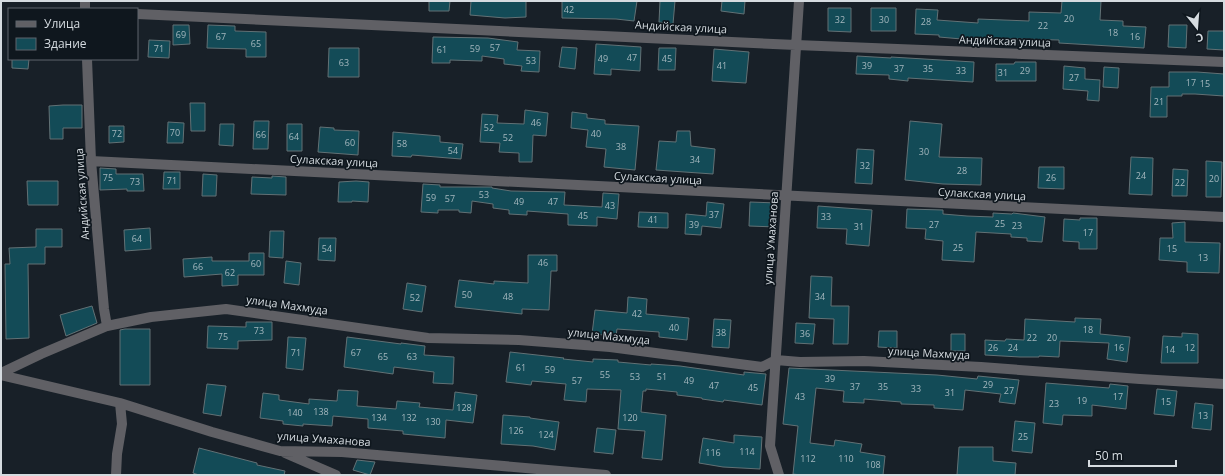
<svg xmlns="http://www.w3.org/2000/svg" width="1225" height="476" font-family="'Open Sans',sans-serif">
  <rect width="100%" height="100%" fill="#182028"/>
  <path fill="#134b57" stroke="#627175" d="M429,1H450L449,11H429Z
    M471,1H526V17L505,18L470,15Z
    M562,1H637L634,21L616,19L562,18Z
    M660,1H675L673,24L659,22Z
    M722,1H745L744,14L721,11Z
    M1062,1H1101L1100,20L1123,21V26L1146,27L1144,48L1059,43V40L973,38V40L939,37V35L915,34L916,9L938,10L937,20L978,23V19L1029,21V12L1061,13Z
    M828,8H851V32L828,31Z
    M871,8H896V31H871Z
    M173,25H189L190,44L173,45Z
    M208,25L235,26V31L266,32V57H246V49L207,48Z
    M1169,25H1187L1186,48L1168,47Z
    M1208,31H1224V50L1207,49Z
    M433,37L488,38L518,42L517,50L540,51L539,72L521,71L522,66L504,64V59L482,56V61L450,60V63H432Z
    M149,40L170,41L169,58L148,57Z
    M596,44L641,47L640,71L611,69V75L594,74Z
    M562,47L577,48L575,69L559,67Z
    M329,48H359V77H328Z
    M659,48H676L675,70H658Z
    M714,49L749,52L746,83L712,81Z
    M857,56L891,58V57L974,62L973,82L908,78V81L889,79V75L856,74Z
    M12,59H29L28,69L12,68Z
    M1015,62H1036V81H996V64H1014Z
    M1064,66L1085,68V79L1100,80L1099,101L1087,100L1088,91L1063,89Z
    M1104,67L1119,68L1118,88L1103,87Z
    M1169,72H1197L1224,74V96L1195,94H1182V96H1167V117H1150L1151,87H1169Z
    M190,103H205V131H191Z
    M63,105H82V128H63V139H50L49,106Z
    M525,110L548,113L546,136L533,135L532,162H519V153L499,152L500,143L480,142L482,114L498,115L497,123L524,124Z
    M572,112L587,114V118L605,120V124L639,126L635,170L604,167L606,149L586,147L588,130L571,128Z
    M254,121H269L268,149H253Z
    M910,121L942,124L939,157L982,158L981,185L943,184L905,180Z
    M168,122L184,123L183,143H167Z
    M220,124H234L233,146L219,145Z
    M287,124H302V151H287Z
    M109,126H124V142L109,143Z
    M320,127L334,128V130L359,131L358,155L318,152Z
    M677,131H690L691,146L715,149L713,174L656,170L659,141L676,142Z
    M393,132L440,136V142L463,144L461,159L412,155L411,157L392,156Z
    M857,149L874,150L872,184L855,183Z
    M1131,157L1153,158L1152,195L1129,194Z
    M1206,161L1222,162L1221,197H1206Z
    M1039,167H1064V189L1038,188Z
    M100,168L116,169V174H143L144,191H127V189L100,190Z
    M1173,169L1188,170L1187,196H1172Z
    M164,172H180V189H163Z
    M203,174L217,175L216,196H202Z
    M272,176L286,177V195L251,194L252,177L272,178Z
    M27,181H58V205H28Z
    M356,181L369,182L368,202L352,201V202H338L339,182Z
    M423,184L440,185V187H492V188L511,191L565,192L564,205L602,207L603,193L619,194L617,219L597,217V226L568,225V214L527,211V215L509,214V210L493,208V204L472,201L471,213L459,212V210H438V213L421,212Z
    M707,202L724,204L721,228L702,226L701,235L685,234L686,214L706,216Z
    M750,202L777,203L776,227L749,226Z
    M818,206L872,210L869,246L846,244L847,229L817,228Z
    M907,209L943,210V214L967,216L993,217V213L1012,214L1013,213L1045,217L1042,242L1027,241V238L1011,237V234L976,232L974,262L942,260L943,241L925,239L926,229L906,228Z
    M639,212L668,213V228L638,227Z
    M1080,218H1097V249H1079V242L1063,241L1064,219L1080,220Z
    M1185,222V242L1220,243L1219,273L1187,272V262L1159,260L1160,238H1173L1172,223Z
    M150,228L151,249L125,251L124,230Z
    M36,229H62V247H45V264H28L29,338L6,339L5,264H10L9,248L36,247Z
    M270,231H284L283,258L269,257Z
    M319,238H336L335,261L318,260Z
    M249,253H264V275H238V285L222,286V274L184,277L183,259L212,257V261H249Z
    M528,255H557V271H551L549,310L522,309V314L455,307L459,280L494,284V281L528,283Z
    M286,261L301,263L299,285L284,283Z
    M811,276L832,277L831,306H849L848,344H833L834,319L809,318Z
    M407,283L426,286L422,312L403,309Z
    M628,297L647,299L646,314L689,318L687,340L659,337V332L617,329L616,336L592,334L595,310L627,313Z
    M92,306L97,323L66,336L60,315Z
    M1075,318L1101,319L1100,334L1130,337L1127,362L1107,359L1109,343L1060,341L1059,357L1039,356V357H1020L985,355V340L1005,341L1006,339L1024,340L1025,319L1075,322Z
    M714,319L731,320L729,348L712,347Z
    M246,322H272V340L238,341V349L207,348L208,326L246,327Z
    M796,323L815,324L813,344L795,343Z
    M125,329H150V385H120V330Z
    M879,331H897V348L878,347Z
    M1182,333L1198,334V363H1161L1163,336L1182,337Z
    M951,334H965V351H951Z
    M288,337L306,338L303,370L286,368Z
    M347,337L401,344V343L425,346L424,355L454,357L453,384L433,383L434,372L394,367L393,374L344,367Z
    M510,352L564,358L563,359L593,362V359L618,360V362L651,365V364L680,366L744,375V372L766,374L762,405L724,400L723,402L702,399V398L677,395V392L646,389V391H643L641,412L666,415L662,460L642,458L645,431L618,429L621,390L587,389L586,402L564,400L566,384L532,381L531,385L506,382Z
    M789,368L937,375L977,379L978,376L1019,380L1015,404L999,402L1001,394L965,390L963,410L934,408V405L901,404V402L864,399V403L843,402L844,391L816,388L810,443L834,446L835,440L862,444L860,452L885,456L883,475H801L793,474L798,426L783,424Z
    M1046,383L1109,388L1110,384L1128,386L1126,409L1092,405V416L1063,415L1062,425L1043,423Z
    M207,384L226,386L221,416L203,413Z
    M1157,389L1177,391L1174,416L1154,414Z
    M338,390L358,391L357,406L396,409L397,401L420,403L419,407L453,410L455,392L477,395L473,423L446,420L445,438L403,434V431L368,428V419L333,416L332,426L303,424V426L283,424V421L260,418L263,393L279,395V400L309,404V399L337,401Z
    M1195,403L1213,405L1211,430L1192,428Z
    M503,415L530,417V418L559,422L555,450L533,446L501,444Z
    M1015,421L1035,423L1032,453L1012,451Z
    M597,428L616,430L613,454L594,452Z
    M734,435L762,437L760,469L723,467L699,463L703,438L734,443Z
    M959,447H993V461L1016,463L1015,475H957Z
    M199,448L257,463V465L285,471L284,475H199L193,473Z
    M357,460L375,462L370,475L353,470Z"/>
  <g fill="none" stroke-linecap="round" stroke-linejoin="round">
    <path stroke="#606065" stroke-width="10" d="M85,1V9
      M137,14L796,45L1224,62
      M87,59L91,161L104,309L107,326
      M91,161L1224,217
      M1,373L41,354L107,326L151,317L226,309L428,338L519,340L610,347L762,367L776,360L800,362L864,361L981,367L1140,379L1224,384
      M1,375L120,403L212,432L280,451L342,452L606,475
      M285,453L336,475
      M116,475L117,454L122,424L120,403
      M779,475L770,446L799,1"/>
  </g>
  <g text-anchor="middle" stroke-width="3.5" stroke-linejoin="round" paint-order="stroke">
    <g font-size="9" fill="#a4b7be">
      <text x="569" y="13">42</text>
      <text x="1069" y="22">20</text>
      <text x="840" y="23">32</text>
      <text x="884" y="23">30</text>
      <text x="926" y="25">28</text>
      <text x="1043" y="29">22</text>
      <text x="1113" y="36">18</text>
      <text x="181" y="38">69</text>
      <text x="221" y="40">67</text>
      <text x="1135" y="40">16</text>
      <text x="256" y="47">65</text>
      <text x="495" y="51">57</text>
      <text x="159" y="52">71</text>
      <text x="475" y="52">59</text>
      <text x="442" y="53">61</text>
      <text x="632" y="61">47</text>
      <text x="603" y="62">49</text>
      <text x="667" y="62">45</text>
      <text x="531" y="64">53</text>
      <text x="344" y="66">63</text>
      <text x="722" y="69">41</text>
      <text x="867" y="69">39</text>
      <text x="899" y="72">37</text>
      <text x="928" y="72">35</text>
      <text x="961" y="74">33</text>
      <text x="1025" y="74">29</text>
      <text x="1003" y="76">31</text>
      <text x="1074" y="81">27</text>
      <text x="1191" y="86">17</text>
      <text x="1205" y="87">15</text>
      <text x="1159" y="105">21</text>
      <text x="536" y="126">46</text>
      <text x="489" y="131">52</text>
      <text x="175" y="136">70</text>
      <text x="117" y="137">72</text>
      <text x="596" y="137">40</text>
      <text x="261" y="138">66</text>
      <text x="294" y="140">64</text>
      <text x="508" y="141">52</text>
      <text x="350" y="146">60</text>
      <text x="402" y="147">58</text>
      <text x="621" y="150">38</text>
      <text x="453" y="154">54</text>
      <text x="924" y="155">30</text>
      <text x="695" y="163">34</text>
      <text x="865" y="169">32</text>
      <text x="962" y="174">28</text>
      <text x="1141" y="179">24</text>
      <text x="108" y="181">75</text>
      <text x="1051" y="181">26</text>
      <text x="1214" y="182">20</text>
      <text x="172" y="184">71</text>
      <text x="135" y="185">73</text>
      <text x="1180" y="186">22</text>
      <text x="484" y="198">53</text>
      <text x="431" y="201">59</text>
      <text x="450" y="202">57</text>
      <text x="519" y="205">49</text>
      <text x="553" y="205">47</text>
      <text x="610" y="209">43</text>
      <text x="714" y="218">37</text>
      <text x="583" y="219">45</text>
      <text x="826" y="220">33</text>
      <text x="653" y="223">41</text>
      <text x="1000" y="227">25</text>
      <text x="694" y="228">39</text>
      <text x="934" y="228">27</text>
      <text x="1017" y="229">23</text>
      <text x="859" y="230">31</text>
      <text x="1088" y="236">17</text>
      <text x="137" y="242">64</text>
      <text x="958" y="251">25</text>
      <text x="327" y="252">54</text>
      <text x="1172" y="252">15</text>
      <text x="1203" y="261">13</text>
      <text x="543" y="266">46</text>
      <text x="256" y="267">60</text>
      <text x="198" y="270">66</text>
      <text x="230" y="276">62</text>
      <text x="467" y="298">50</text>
      <text x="508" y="300">48</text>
      <text x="820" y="300">34</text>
      <text x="415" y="301">52</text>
      <text x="637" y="317">42</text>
      <text x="674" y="331">40</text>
      <text x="1088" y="333">18</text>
      <text x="259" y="334">73</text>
      <text x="721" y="336">38</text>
      <text x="805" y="337">36</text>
      <text x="223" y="340">75</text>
      <text x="1032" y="341">22</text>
      <text x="1052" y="341">20</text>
      <text x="993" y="351">26</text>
      <text x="1013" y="351">24</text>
      <text x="1119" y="351">16</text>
      <text x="1190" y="351">12</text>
      <text x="1170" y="353">14</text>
      <text x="296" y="356">71</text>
      <text x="356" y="356">67</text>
      <text x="383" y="360">65</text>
      <text x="412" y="360">63</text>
      <text x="521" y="371">61</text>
      <text x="550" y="373">59</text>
      <text x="605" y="378">55</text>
      <text x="635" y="380">53</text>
      <text x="662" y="380">51</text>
      <text x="830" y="382">39</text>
      <text x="577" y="384">57</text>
      <text x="689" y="384">49</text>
      <text x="988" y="388">29</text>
      <text x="714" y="389">47</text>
      <text x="855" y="390">37</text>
      <text x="883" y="390">35</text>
      <text x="753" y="391">45</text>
      <text x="916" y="392">33</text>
      <text x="1009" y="394">27</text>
      <text x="950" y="396">31</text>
      <text x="800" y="400">43</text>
      <text x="1118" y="400">17</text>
      <text x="1082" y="404">19</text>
      <text x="1166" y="405">15</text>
      <text x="1054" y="407">23</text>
      <text x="464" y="411">128</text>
      <text x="321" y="415">138</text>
      <text x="295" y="416">140</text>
      <text x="1203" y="419">13</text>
      <text x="379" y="421">134</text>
      <text x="409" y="421">132</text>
      <text x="630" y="421">120</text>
      <text x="433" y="425">130</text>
      <text x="516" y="434">126</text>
      <text x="546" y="438">124</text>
      <text x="1023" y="440">25</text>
      <text x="747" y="455">114</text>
      <text x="713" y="456">116</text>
      <text x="808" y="462">112</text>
      <text x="846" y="462">110</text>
      <text x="873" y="468">108</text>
    </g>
    <g font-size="11" fill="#d5dbe0" stroke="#0f171e">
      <text transform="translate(681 27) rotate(3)" y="4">Андийская улица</text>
      <text transform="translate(1005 41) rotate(2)" y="4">Андийская улица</text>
      <text transform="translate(334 161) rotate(3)" y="4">Сулакская улица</text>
      <text transform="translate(658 178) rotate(3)" y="4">Сулакская улица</text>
      <text transform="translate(82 194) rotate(-94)" y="4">Андийская улица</text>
      <text transform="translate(982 194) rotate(3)" y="4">Сулакская улица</text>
      <text transform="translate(771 238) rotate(-86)" y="4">улица Умаханова</text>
      <text transform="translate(287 305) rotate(8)" y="4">улица Махмуда</text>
      <text transform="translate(609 336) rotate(6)" y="4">улица Махмуда</text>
      <text transform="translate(929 353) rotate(3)" y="4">улица Махмуда</text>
      <text transform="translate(324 439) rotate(4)" y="4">улица Умаханова</text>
    </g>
  </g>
  <rect width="1225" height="476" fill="none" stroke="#d5dbe0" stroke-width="4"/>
  <rect x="8" y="8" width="130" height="52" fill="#0f171e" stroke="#5e656c"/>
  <rect x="16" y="21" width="20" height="6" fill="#606065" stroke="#5e656c"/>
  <text x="44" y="28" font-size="12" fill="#d5dbe0">Улица</text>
  <rect x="16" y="38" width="20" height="12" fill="#134b57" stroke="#5e656c"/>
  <text x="44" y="48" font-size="12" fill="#d5dbe0">Здание</text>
  <g transform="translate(1197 28) rotate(163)" stroke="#0f171e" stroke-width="3" paint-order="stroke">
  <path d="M0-3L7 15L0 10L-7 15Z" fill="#d5dbe0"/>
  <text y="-6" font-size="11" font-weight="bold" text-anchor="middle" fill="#d5dbe0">С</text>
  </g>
  <path d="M1089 460v6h87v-6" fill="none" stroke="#d5dbe0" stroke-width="2"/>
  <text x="1095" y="460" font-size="12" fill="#d5dbe0" stroke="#0f171e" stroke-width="3" paint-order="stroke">50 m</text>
</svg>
